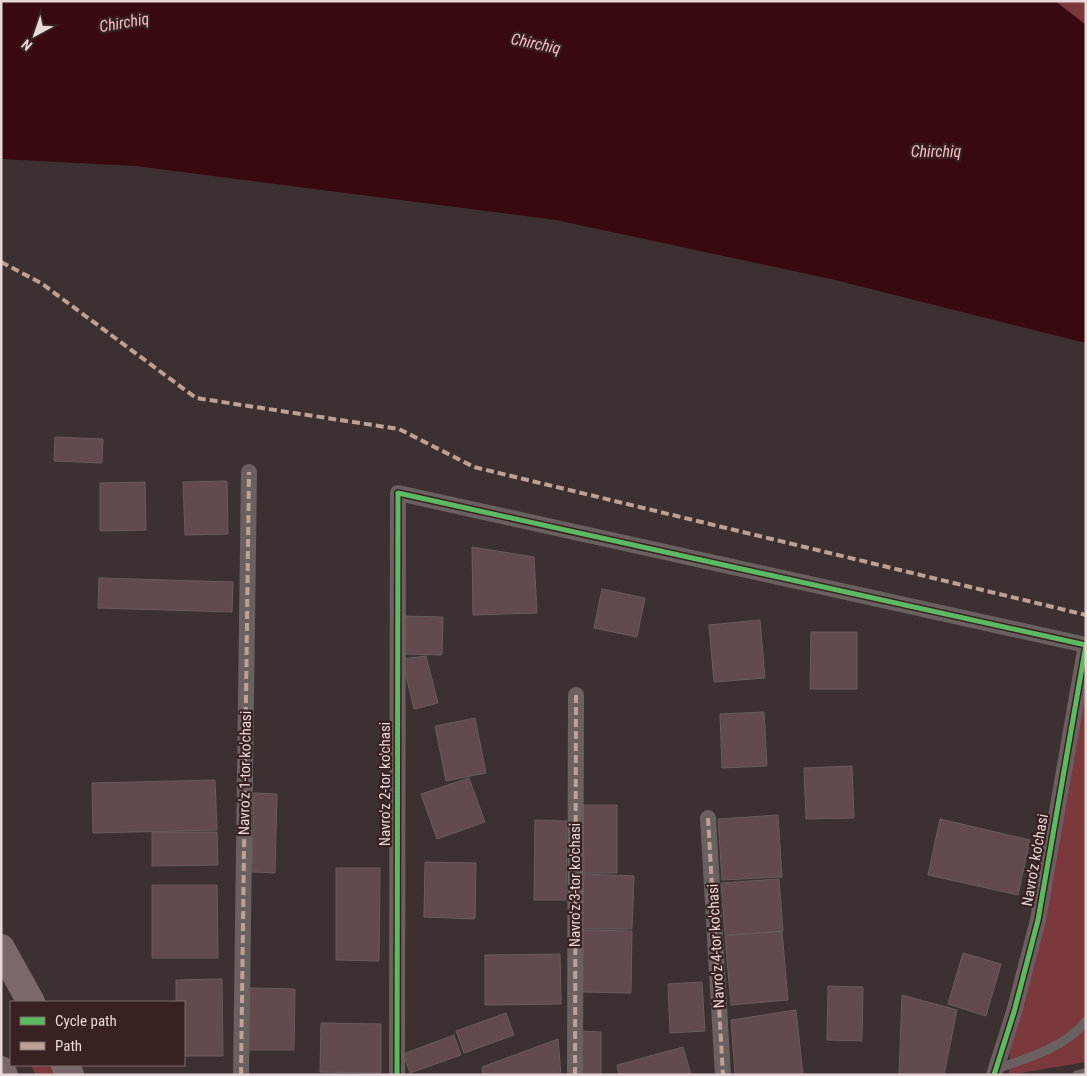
<svg xmlns="http://www.w3.org/2000/svg" width="1087" height="1076" font-family="'Roboto Condensed',sans-serif">
  <rect width="100%" height="100%" fill="#3d3030"/>
  <path fill="#7c393d" d="M1055,1H1086V25Z
    M1086,681V1062L1009,1075L1010,1052L1045,912Z
    M31,1065H50L55,1075H36Z"/>
  <path fill="#38090f" d="M1,1H1055L1086,25V343L831,279L556,220L136,166L1,159Z"/>
  <path fill="#634a4c" stroke="#685d5d" d="M55,437L103,439L102,463L54,461Z
    M227,481L228,534L185,535L183,482Z
    M145,482L146,530L100,531V483Z
    M472,547L534,557L537,613L473,615Z
    M99,578L233,582L232,612L98,608Z
    M602,589L645,598L637,637L594,628Z
    M403,616L443,617L442,655L402,654Z
    M760,620L765,678L714,682L709,625Z
    M811,632H857V689H810Z
    M426,656L438,703L414,709L402,659Z
    M764,712L767,766L722,768L720,714Z
    M475,718L486,773L446,781L435,726Z
    M852,766L854,818L806,819L804,768Z
    M469,778L485,822L437,839L421,794Z
    M215,780L217,830L93,833L92,783Z
    M254,793L277,794L275,873L252,872Z
    M583,805H617V873H584Z
    M778,815L782,877L722,880L718,819Z
    M940,819L1030,840L1018,895L928,875Z
    M535,820L567,821L566,900H534Z
    M152,832H217L218,865L152,866Z
    M425,862L476,863L475,919L424,917Z
    M336,868H380L379,961L336,960Z
    M584,874L634,876L632,929H582Z
    M779,879L783,931L725,935L721,883Z
    M152,885H217L218,958H152Z
    M583,930L632,931L631,993L582,992Z
    M782,931L788,1000L731,1005L725,936Z
    M963,953L1001,964L986,1016L948,1004Z
    M560,954L561,1004L485,1005V955Z
    M222,979L223,1056H184V1002H176V980Z
    M702,982L705,1031L670,1033L668,984Z
    M828,986L863,987L862,1041L827,1040Z
    M249,988L295,989L294,1050H248Z
    M902,995L957,1010L944,1075H899Z
    M796,1010L803,1075H735L731,1020Z
    M506,1013L514,1035L464,1053L456,1031Z
    M321,1023L381,1024V1073L320,1072Z
    M579,1031L601,1032V1075H579Z
    M454,1035L461,1055L410,1073L403,1054Z
    M558,1039L561,1075H483L482,1067Z
    M683,1047L691,1075H619L617,1065Z"/>
  <g fill="none" stroke-linecap="round" stroke-linejoin="round">
    <path stroke="#6b6060" stroke-width="9" d="M996,1069C1026,1059 1066,1047 1086,1021
      M1077,1075L1086,1073"/>
    <path stroke="#6b6060" stroke-width="16" d="M708,818L723,1075
      M241,1075L249,472
      M397,1075L398,493L1086,645L1038,920L1014,1012L994,1075
      M575,1075L576,695"/>
    <path stroke="#7b6869" stroke-width="28" d="M1,948L31,1002
      M65,1065L70,1075
      M1,1070L4,1075"/>
    <path stroke="#bda197" stroke-width="4" stroke-dasharray="8 4" stroke-linecap="butt" d="M1,262L41,283L196,398L399,429L474,467L1086,615
      M708,818L723,1075
      M241,1075L249,472
      M575,1075L576,695"/>
    <defs>
      <path id="cycleway" d="M397,1075L398,493L1086,645L1038,920L1014,1012L994,1075"/>
    </defs>
    <use href="#cycleway" stroke="#392021" stroke-width="8"/>
    <use href="#cycleway" stroke="#5cba63" stroke-width="5"/>
  </g>
  <g text-anchor="middle" stroke-width="4.5" stroke-linejoin="round" paint-order="stroke">
    <g font-size="15" fill="#e9d8d8" stroke="#392021">
      <text transform="translate(245 773) rotate(-89)" y="5">Navro'z 1-tor ko'chasi</text>
      <text transform="translate(385 784) rotate(-90)" y="5">Navro'z 2-tor ko'chasi</text>
      <text transform="translate(1035 860) rotate(-80)" y="5">Navro'z ko'chasi</text>
      <text transform="translate(575 885) rotate(-90)" y="5">Navro'z 3-tor ko'chasi</text>
      <text transform="translate(716 946) rotate(-93)" y="5">Navro'z 4-tor ko'chasi</text>
    </g>
    <g font-size="16" font-style="italic" fill="#f5bebe" stroke="#392021">
      <text transform="translate(124 22) rotate(-10)" y="6">Chirchiq</text>
      <text transform="translate(536 43) rotate(12)" y="6">Chirchiq</text>
      <text x="936" y="157">Chirchiq</text>
    </g>
  </g>
  <rect width="1087" height="1076" fill="none" stroke="#e9d8d8" stroke-width="5"/>
  <rect x="10" y="1001" width="175" height="65" fill="#392021" stroke="#7f6a6a"/>
  <rect x="20" y="1017" width="25" height="8" fill="#5cba63" stroke="#7f6a6a"/>
  <text x="55" y="1026" font-size="15" fill="#e9d8d8">Cycle path</text>
  <rect x="20" y="1042" width="25" height="8" fill="#bda197" stroke="#7f6a6a"/>
  <text x="55" y="1051" font-size="15" fill="#e9d8d8">Path</text>
  <g transform="translate(35 35) rotate(220)" stroke="#392021" stroke-width="4" paint-order="stroke">
  <path d="M0-4L9 19L0 12L-9 19Z" fill="#e9d8d8"/>
  <text y="-8" font-size="14" font-weight="bold" text-anchor="middle" fill="#e9d8d8">N</text>
  </g>
</svg>
